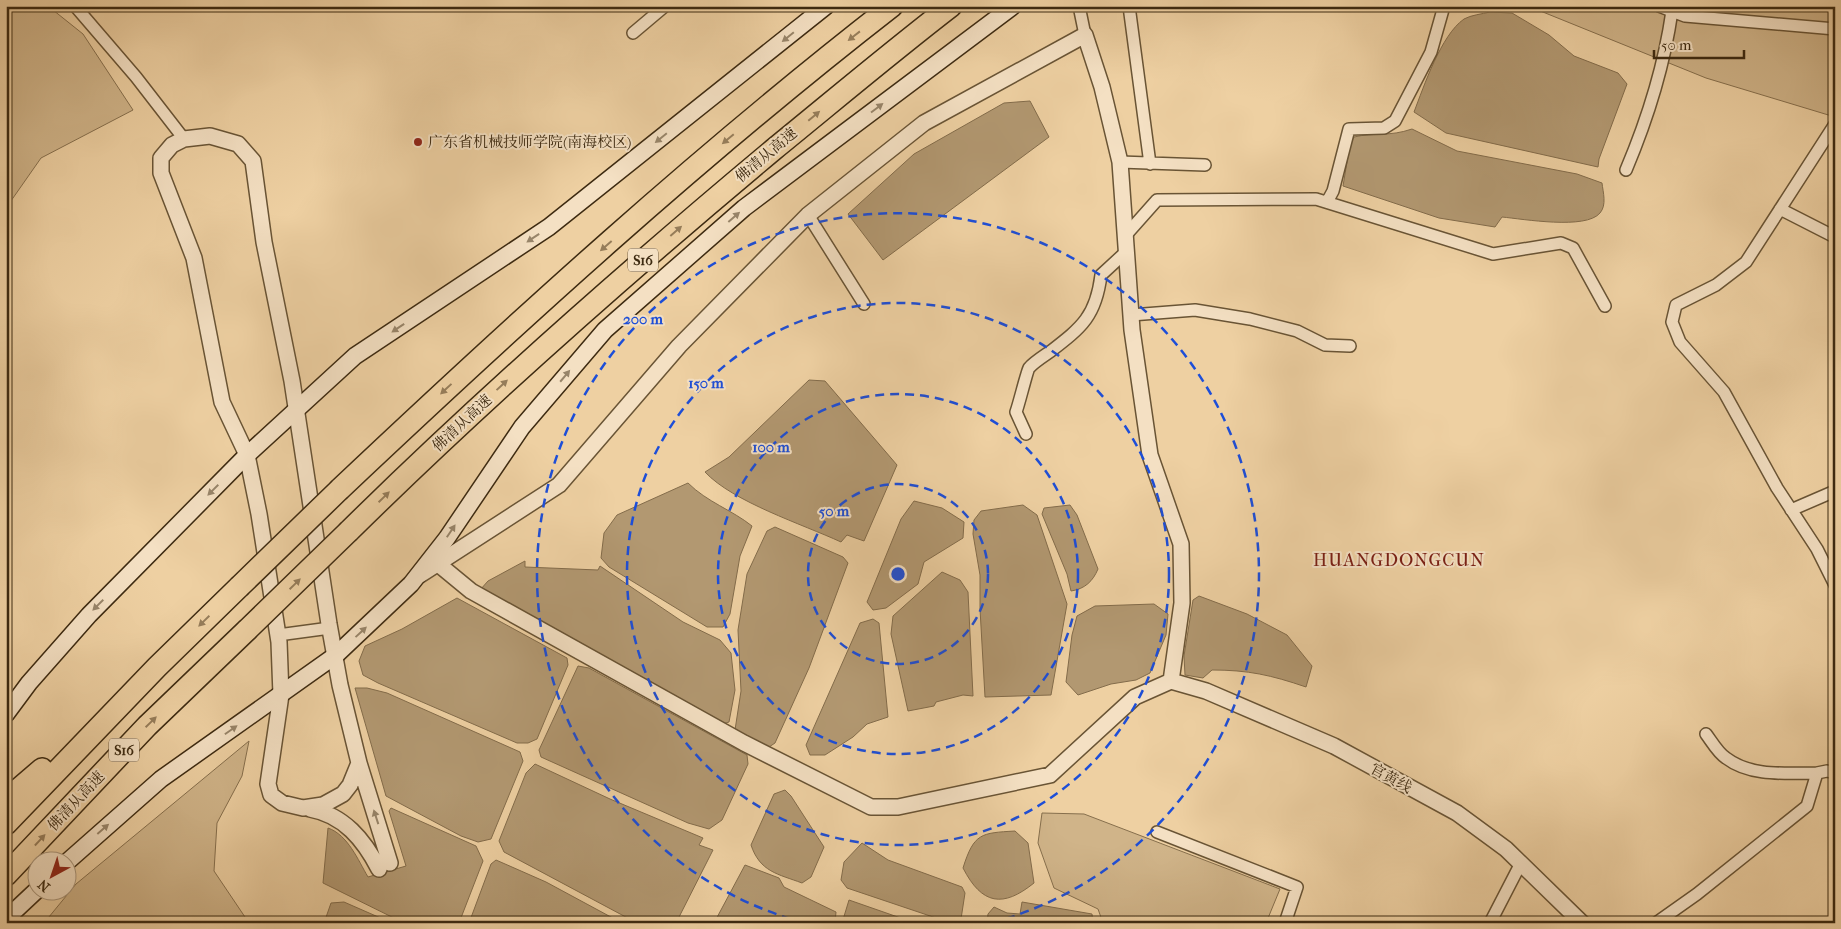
<svg xmlns="http://www.w3.org/2000/svg" width="1841" height="929" font-family="'IM FELL French Canon','Noto Serif SC',serif">
  <rect width="100%" height="100%" fill="#eed0a2"/>
  <filter id="stains"><feTurbulence type="fractalNoise" baseFrequency=".004" numOctaves="4"/><feColorMatrix values="0 0 0 0 .2 0 0 0 0 .09 0 0 0 0 .02 0 0 0 .5 -.17"/></filter>
  <radialGradient id="worn" r=".72"><stop offset=".6" stop-color="#630" stop-opacity="0"/><stop offset="1" stop-color="#630" stop-opacity=".3"/></radialGradient>
  <path fill="#d0b489" stroke="#866f4d" d="M6,6H48L83,34L133,110L41,158L6,208Z
    M1528,6H1835V117L1706,78Z
    M249,741L242,776L217,823L214,871L247,920V923H44L76,884Z
    M1042,813L1084,814L1280,889L1266,923H1103L1098,909L1054,888L1038,843Z"/>
  <path fill="#b29871" stroke="#836c4b" d="M1490,12L1512,13L1549,35L1574,56L1618,73L1627,84L1599,159L1598,167L1446,133L1414,112C1424,86 1441,35 1464,19C1471,15 1482,14 1490,12Z
    M1030,101L1049,137L883,260L848,214L914,154L1004,103Z
    M1412,129L1457,151L1577,174L1602,183C1603,192 1607,205 1600,213C1586,230 1523,219 1502,217L1495,227L1439,218L1343,186L1350,144L1354,137C1375,132 1389,137 1412,129Z
    M809,380L825,381L897,465L864,541L847,535L841,542C802,524 733,502 705,472L729,457Z
    M688,483C707,502 732,510 752,526L740,556L730,614L723,627H707L609,567L601,558L604,533L617,515Z
    M914,501L942,508L964,522L963,538L924,562L918,584L886,608L873,610L867,602L901,519Z
    M1023,505L1037,515L1067,604L1051,695L985,697L980,609V575L973,534L974,520L981,511Z
    M1070,505L1077,515L1098,569C1093,581 1085,589 1071,591L1067,574L1042,514L1044,508Z
    M775,527L843,557L848,563L809,668L775,743L766,749L735,730L741,691L738,630L747,574L767,531Z
    M525,561V567L598,570L600,566L683,622L720,640L731,653L735,690L729,722L719,725L480,590L488,581Z
    M942,572L960,580L968,592L973,696L963,695L936,702L934,706L908,711L891,634L893,616Z
    M1199,596L1247,614L1287,635L1312,666L1306,687C1271,675 1248,670 1212,670L1203,678L1185,675L1184,656L1193,600Z
    M457,598L567,658L568,665L537,739L528,743H517L378,683L363,675L359,661L365,646L402,629Z
    M1154,604L1168,614L1166,635L1150,673L1136,680L1111,684L1078,695L1066,682L1072,635L1077,616L1095,606Z
    M873,619L879,623L888,717L867,724L853,737L825,755H810L806,745L860,623Z
    M578,666L589,668L747,755L748,764L722,820L709,829L688,823L541,757L539,750Z
    M355,688H367L387,693L520,752L523,761L491,839L478,842L461,836L386,796Z
    M535,764L610,799L703,838L699,845L713,850L676,923H637L504,852L499,841L526,773Z
    M785,790L791,796L824,847L811,877L802,883C778,874 760,872 751,845L774,794Z
    M391,808L476,846L483,861L459,923H404L323,883L328,828C348,835 358,860 368,877L406,866L389,811Z
    M1015,831L1028,843L1034,883C1003,908 982,905 963,868C974,833 981,833 1015,831Z
    M862,843L888,860L962,887L965,893L961,919L957,923H951L847,888L841,880L844,862Z
    M496,860L546,882L622,923H469L491,864Z
    M745,865L779,878L784,887L836,912L835,923H714Z
    M849,900L915,923H842Z
    M344,902L392,923H324L331,903Z
    M1022,902L1092,914L1093,923H987L988,914L994,907L1007,913L1020,914Z"/>
  <g fill="none" stroke-linecap="round" stroke-linejoin="round">
    <defs>
      <path id="minor" d="M75,6L136,77L184,139
        M1079,6L1085,35
        M1129,6L1150,164
        M1659,6L1685,16L1835,29
        M633,33L665,6
        M1835,124L1746,262L1716,285L1676,305L1672,322L1680,342L1724,392L1777,488L1817,549L1835,585
        M1120,162L1205,165
        M1626,170C1648,118 1664,67 1672,11
        M1327,202L1333,191L1349,129L1384,128L1395,121L1431,52L1444,6
        M1780,209L1835,237
        M808,215L864,304
        M1125,236L1157,200L1316,199L1493,254L1561,243L1573,248L1605,306
        M1131,315L1195,310L1250,319L1297,331L1325,345L1350,346
        M1026,434L1016,412C1019,404 1027,371 1029,368C1034,362 1044,356 1051,351C1082,327 1096,316 1101,275L1127,251
        M1791,510L1835,491
        M278,635L330,628
        M1706,734C1712,742 1718,753 1726,758C1751,777 1786,773 1817,773
        M1157,832L1297,887L1285,923
        M1490,923L1521,863
        M1656,923L1697,894L1807,806L1817,773L1827,771L1835,773"/>
      <path id="tertiary" d="M210,136L238,144L253,161L264,242L292,381L329,624L340,685L359,763L350,785L343,794L323,805L303,808L282,803L271,795L268,784L281,695L279,642L259,514L247,455L222,402L194,258L161,173V158L172,145L184,139Z
        M437,563L471,591L744,743L871,807H898L1050,775L1135,697L1171,681
        M420,575L559,485L679,346L808,215L924,123L1085,35L1102,87L1120,162L1132,330L1150,455L1181,544L1182,603L1171,681
        M1171,681L1206,691L1334,746L1457,813L1506,849L1582,923
        M359,763L390,863
        M310,809C344,815 364,840 379,869"/>
      <path id="secondary" d="M6,714L29,683L89,615L247,455L355,356L549,227L826,6
        M67,862L161,779L336,655L411,584L447,538L522,427L605,330L744,208L1013,6
        M6,919L38,889"/>
      <path id="motorway" d="M340,489C518,321 699,156 892,6
        M349,531C485,397 627,272 773,150C832,102 890,53 951,6
        M6,800L42,769
        M6,824L157,667L239,587
        M6,875L147,726L247,630"/>
    </defs>
    <use href="#minor" stroke="#695435" stroke-width="14"/>
    <use href="#tertiary" stroke="#695435" stroke-width="18"/>
    <use href="#secondary" stroke="#3d2a11" stroke-width="19"/>
    <use href="#motorway" stroke="#3d2a11" stroke-width="24"/>
    <use href="#minor" stroke="#f4e0c3" stroke-width="11"/>
    <use href="#tertiary" stroke="#f4e0c3" stroke-width="15"/>
    <use href="#secondary" stroke="#f4e0c3" stroke-width="16"/>
    <use href="#motorway" stroke="#eed0a2" stroke-width="21"/>
    <defs>
      <path id="motorway-bridge" d="M239,587L340,489
        M247,630L349,531"/>
    </defs>
    <use href="#motorway-bridge" stroke="#3d2a11" stroke-width="24" stroke-linecap="butt"/>
    <use href="#motorway-bridge" stroke="#eed0a2" stroke-width="21"/>
  </g>
  <defs><path id="oneway-solid" d="M-6-.8H1V-3.2L6.5 0L1 3.2V.8H-6Z" transform="scale(1.25)"/></defs>
  <g fill="#967d5a">
    <use href="#oneway-solid" transform="translate(854 36) rotate(142)"/>
    <use href="#oneway-solid" transform="translate(814 116) rotate(-40)"/>
    <use href="#oneway-solid" transform="translate(728 139) rotate(140)"/>
    <use href="#oneway-solid" transform="translate(676 231) rotate(-41)"/>
    <use href="#oneway-solid" transform="translate(606 246) rotate(139)"/>
    <use href="#oneway-solid" transform="translate(502 385) rotate(-43)"/>
    <use href="#oneway-solid" transform="translate(446 389) rotate(137)"/>
    <use href="#oneway-solid" transform="translate(384 497) rotate(-44)"/>
    <use href="#oneway-solid" transform="translate(295 584) rotate(-44)"/>
    <use href="#oneway-solid" transform="translate(204 621) rotate(136)"/>
    <use href="#oneway-solid" transform="translate(151 722) rotate(-44)"/>
    <use href="#oneway-solid" transform="translate(40 840) rotate(-47)"/>
  </g>
  <g fill="#98856a">
    <use href="#oneway-solid" transform="translate(788 37) rotate(141)"/>
    <use href="#oneway-solid" transform="translate(877 108) rotate(-37)"/>
    <use href="#oneway-solid" transform="translate(661 138) rotate(141)"/>
    <use href="#oneway-solid" transform="translate(734 217) rotate(-41)"/>
    <use href="#oneway-solid" transform="translate(533 238) rotate(146)"/>
    <use href="#oneway-solid" transform="translate(398 328) rotate(146)"/>
    <use href="#oneway-solid" transform="translate(565 376) rotate(-50)"/>
    <use href="#oneway-solid" transform="translate(213 490) rotate(135)"/>
    <use href="#oneway-solid" transform="translate(451 531) rotate(-56)"/>
    <use href="#oneway-solid" transform="translate(98 605) rotate(135)"/>
    <use href="#oneway-solid" transform="translate(361 632) rotate(-43)"/>
    <use href="#oneway-solid" transform="translate(231 730) rotate(-35)"/>
    <use href="#oneway-solid" transform="translate(376 817) rotate(-108)"/>
    <use href="#oneway-solid" transform="translate(103 829) rotate(-41)"/>
  </g>
  <g fill="none" stroke="#1d4ed8" stroke-width="2.5" stroke-dasharray="9 6">
    <circle cx="898" cy="574" r="90"/>
    <circle cx="898" cy="574" r="180"/>
    <circle cx="898" cy="574" r="271"/>
    <path d="M805 923A361 361 0 1 1 991 923"/>
  </g>
  <circle fill="#8f2418" stroke="#f4e0c3" stroke-width="2" cx="418" cy="142" r="5"/>
  <g text-anchor="middle" stroke-width="4" stroke-linejoin="round" paint-order="stroke">
    <g fill="#f4e0c3" stroke="#746146" stroke-width="1">
      <rect x="628" y="248.5" width="30" height="23" rx="4"/>
      <rect x="109" y="738.5" width="30" height="23" rx="4"/>
    </g>
    <g font-size="14" font-weight="bold" fill="#3d2a11">
      <text x="643" y="265">S16</text>
      <text x="124" y="755">S16</text>
    </g>
    <g font-size="15" fill="#3d2a11" stroke="#f4e0c3" text-anchor="start">
      <text x="428" y="147">广东省机械技师学院(南海校区)</text>
    </g>
    <g font-size="15" fill="#3d2a11" stroke="#f4e0c3">
      <text transform="translate(766 155) rotate(-40)" y="5">佛清从高速</text>
      <text transform="translate(462 423) rotate(-43)" y="5">佛清从高速</text>
      <text transform="translate(1391 778) rotate(29)" y="5">官黄线</text>
      <text transform="translate(76 801) rotate(-47)" y="5">佛清从高速</text>
    </g>
    <g font-size="18" letter-spacing="1" fill="#7a1f14" stroke="#f4e0c3">
      <text x="1399" y="566">HUANGDONGCUN</text>
    </g>
  </g>
  <circle cx="898" cy="574" r="8" fill="#1d4ed8" stroke="#f4e0c3" stroke-width="2.5"/>
  <g font-size="15" text-anchor="middle" font-weight="bold" fill="#1d4ed8" stroke="#f4e0c3" stroke-width="4" stroke-linejoin="round" paint-order="stroke">
    <text x="643" y="324">200 m</text>
    <text x="706" y="388">150 m</text>
    <text x="771" y="452">100 m</text>
    <text x="834" y="516">50 m</text>
  </g>
  <rect width="1841" height="929" fill="none" stroke="#eed0a2" stroke-width="25"/>
  <rect x="8" y="8" width="1826" height="914" fill="none" stroke="#3d2a11" stroke-width="2.5"/>
  <rect x="12" y="12" width="1816" height="904" fill="none" stroke="#3d2a11"/>
  <g transform="translate(52 876) rotate(220)"><circle r="24" fill="#f4e0c3" stroke="#ab977c"/>
  <path d="M0-4L9 19L0 12L-9 19Z" fill="#8f2418"/>
  <text y="-8" font-size="14" font-weight="bold" text-anchor="middle" fill="#3d2a11">N</text>
  </g>
  <path d="M1654 50v8h90v-8" fill="none" stroke="#3d2a11" stroke-width="2.5"/>
  <text x="1661" y="50" font-size="15" fill="#3d2a11" stroke="#f4e0c3" stroke-width="4" paint-order="stroke">50 m</text>
  <rect width="100%" height="100%" filter="url(#stains)"/>
  <rect width="100%" height="100%" fill="url(#worn)"/>
</svg>
